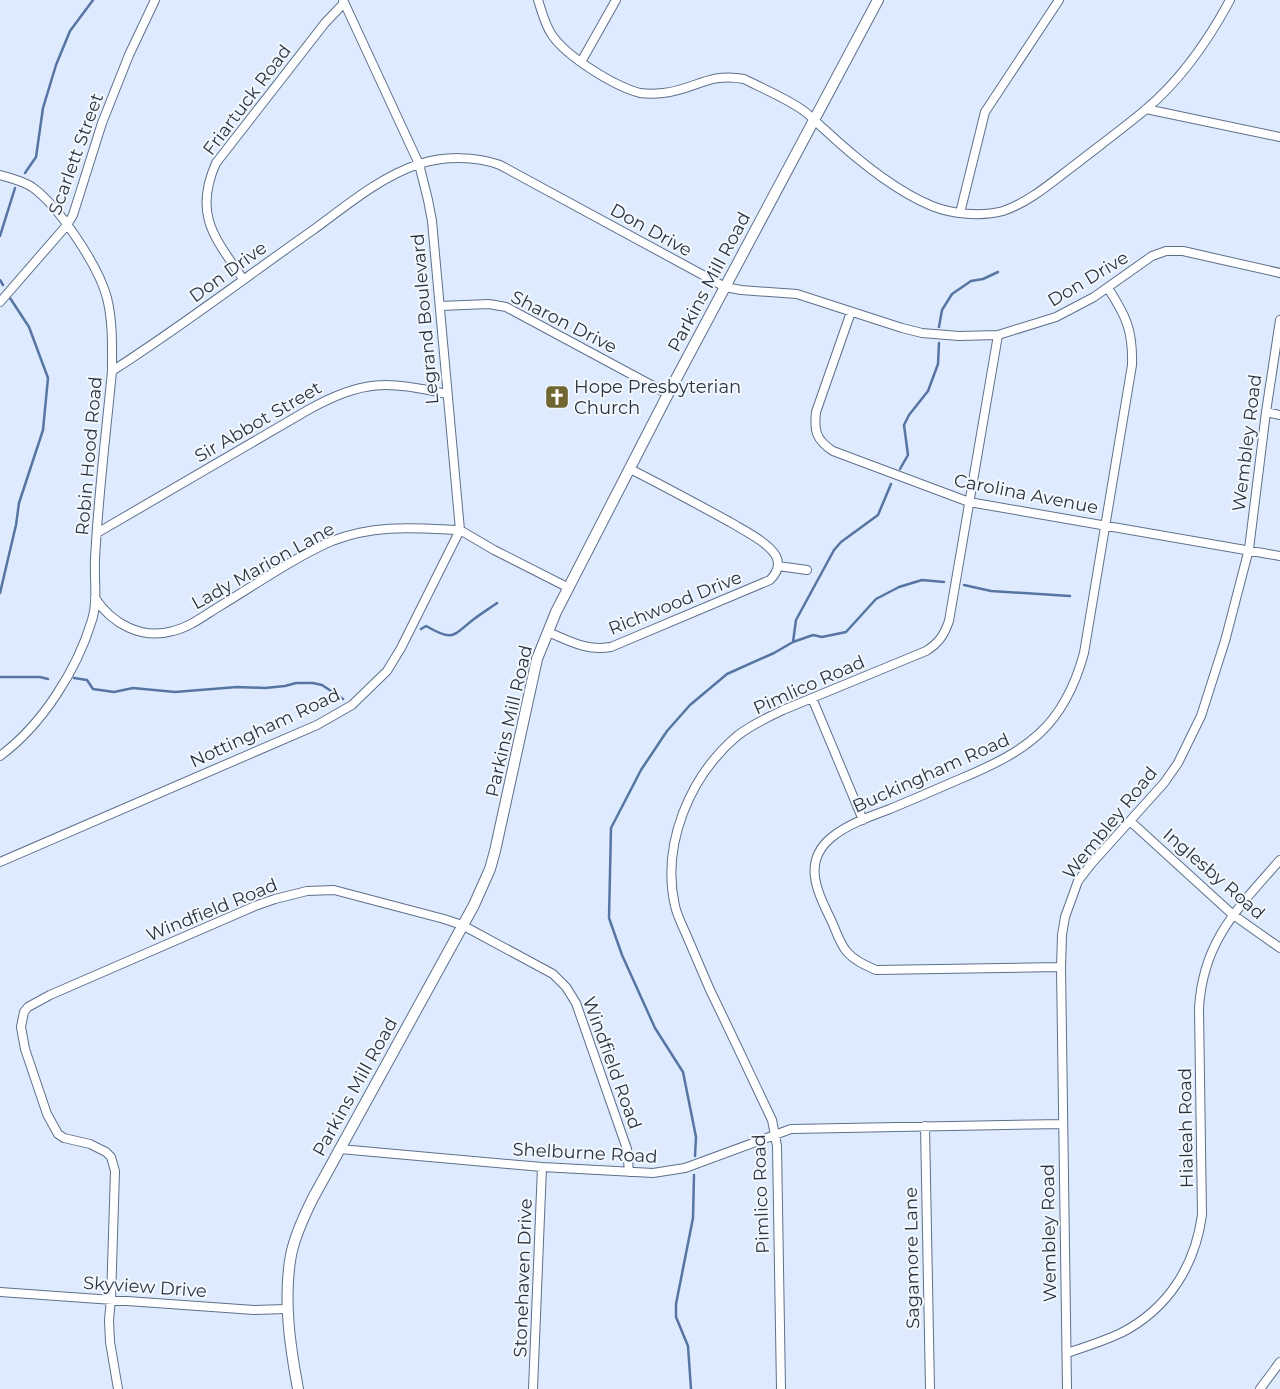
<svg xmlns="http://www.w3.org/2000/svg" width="1280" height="1389" font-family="Montserrat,sans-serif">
  <rect width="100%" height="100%" fill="#deebff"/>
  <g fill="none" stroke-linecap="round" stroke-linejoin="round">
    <path stroke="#5775a2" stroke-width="2.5" d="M25,173L36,157L43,108L56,65L70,31L93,0
      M0,236L15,188
      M0,280L3,285
      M939,327L942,310L952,294L971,281L983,279L998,272
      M900,469L908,455L904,425L909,415L928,391L938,364L939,343
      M964,585L991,591L1070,596
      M0,593L16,525L19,503L43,430L48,378L29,327L10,298
      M421,629L426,626C454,642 452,636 474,619C482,613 490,608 497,603
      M793,642L796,620L834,550L841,542L878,515L891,484
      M0,677H40L48,679
      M74,678L87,680L93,689L114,692L133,688L175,692L237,687L265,688L285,686L296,683H313L322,685L343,699
      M695,1156L696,1137L683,1072L655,1028L622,955L609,918L611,828L641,770L667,731L690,705L727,674L774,653L793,642L813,635L822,637L846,632L876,599L899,587L922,580L944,582
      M691,1389L688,1346L676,1317V1304L693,1218L694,1175"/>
    <defs>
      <path id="minor" d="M343,0L419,164L428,200L432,221L460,530L494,550L569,588
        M538,0C542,12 545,25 552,35C567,57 614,86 640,93C647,94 655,94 663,93C695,90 708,72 744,79C762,88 788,99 804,111C811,116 817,123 824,129C854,157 893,190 932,206C952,214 981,217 1003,211C1030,202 1053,181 1076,164C1099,146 1122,129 1145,110C1181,80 1208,41 1230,0
        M581,62L616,0
        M1146,109L1280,137
        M0,175C11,178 23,181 32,187C59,206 99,267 107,298C113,322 112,347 112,371C106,434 98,497 95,560C94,580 98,601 92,620C77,670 42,725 0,756
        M960,213L985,112L1059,0
        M243,279C215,238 193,215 216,163L325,23L344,3
        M0,302L67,225L73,215L102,123L129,55L155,0
        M440,306L489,304L506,307L668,394
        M851,312L816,412C814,431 816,440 833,451L969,502L1280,556
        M112,371C181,327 246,277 313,230C346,206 380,177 419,164C444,156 476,156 500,165L725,287L741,290L797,294L902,328L922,333L959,336L998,335L1056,317L1094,297L1152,256L1166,251H1183L1280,273
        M1266,412L1280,415
        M97,533L308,410C363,379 387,381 447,394
        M778,566L807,570
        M548,632C570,641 586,651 611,647L770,580C776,574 781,566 776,556C768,542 743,530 730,522C697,504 664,486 630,469
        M812,698L863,820
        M1130,821L1232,914L1280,948
        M0,862L317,725L352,705L387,671L401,648L460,530C415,528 375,524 332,541C295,557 255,585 220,606C205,615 190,627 173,631C142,640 112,624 95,598
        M1061,967L876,970C865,965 855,961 847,952C840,944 836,931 832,922C818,893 801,862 832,837C848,824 871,816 890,809C914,799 937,789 960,779C1027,751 1064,727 1084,653L1132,365C1133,330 1126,316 1108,288
        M925,1126L930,1389
        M340,1149L542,1167L653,1173L685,1168L791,1129L1062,1124
        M0,1292L254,1310L287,1309
        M1067,1353C1085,1347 1104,1341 1121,1333C1168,1309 1195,1266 1202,1215L1199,1008C1203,941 1238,908 1280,860
        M118,1389L110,1342L109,1320L111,1299L115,1171L111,1157L106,1152L90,1144L64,1138L58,1134L47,1114L25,1049L21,1027L24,1012L28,1007L50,995L255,906L275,899L307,891L334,890L444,919L462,925L553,974L566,987L576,1003L627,1149L629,1172
        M533,1389L542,1167
        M781,1389L777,1146L772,1120C751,1076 731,1033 710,990C702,971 694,953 686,934C682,925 677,915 675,906C661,844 690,776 737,736C751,725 768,717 783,710L926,651C939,643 944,635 949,621L998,335
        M1067,1389L1061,967L1062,935L1065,917L1078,881L1092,863L1164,783L1178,763L1201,716L1225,641L1249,549L1266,412L1280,320
        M1260,1389L1280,1362"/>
      <path id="tertiary" d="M298,1389C290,1346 283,1299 291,1255C295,1235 304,1216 313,1198L474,905L490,869L495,851L537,659L556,612L668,394L878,0"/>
    </defs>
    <use href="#minor" stroke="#5e708c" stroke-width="10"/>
    <use href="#tertiary" stroke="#5e708c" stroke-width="12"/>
    <use href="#minor" stroke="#fff" stroke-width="8"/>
    <use href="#tertiary" stroke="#fff" stroke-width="10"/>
  </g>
  <defs>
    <symbol id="church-square" viewBox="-11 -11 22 22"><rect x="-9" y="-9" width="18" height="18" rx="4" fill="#706632" stroke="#f3f8fe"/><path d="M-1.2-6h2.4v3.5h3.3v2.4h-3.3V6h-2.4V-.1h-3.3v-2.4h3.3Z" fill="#fff"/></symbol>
  </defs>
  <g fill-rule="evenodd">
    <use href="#church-square" x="543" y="383" width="28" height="28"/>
  </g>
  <g text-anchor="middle" stroke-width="4" stroke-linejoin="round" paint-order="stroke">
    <g font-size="18" fill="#2b333f" stroke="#f3f8fe">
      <text transform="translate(247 100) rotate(-53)" y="6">Friartuck Road</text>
      <text transform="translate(76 154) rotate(-70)" y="6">Scarlett Street</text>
      <text transform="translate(651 230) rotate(29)" y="6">Don Drive</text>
      <text transform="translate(228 272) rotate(-36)" y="6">Don Drive</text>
      <text transform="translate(1088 279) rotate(-31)" y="6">Don Drive</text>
      <text transform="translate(709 282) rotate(-62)" y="6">Parkins Mill Road</text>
      <text transform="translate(425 319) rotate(-95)" y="6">Legrand Boulevard</text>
      <text transform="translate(564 322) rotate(27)" y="6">Sharon Drive</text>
      <text transform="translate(258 422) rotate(-30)" y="6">Sir Abbot Street</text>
      <text transform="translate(1247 443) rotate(-83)" y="6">Wembley Road</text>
      <text transform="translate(89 456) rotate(-85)" y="6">Robin Hood Road</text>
      <text transform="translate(1026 494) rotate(11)" y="6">Carolina Avenue</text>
      <text transform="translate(263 566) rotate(-29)" y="6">Lady Marion Lane</text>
      <text transform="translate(675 603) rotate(-22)" y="6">Richwood Drive</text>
      <text transform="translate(809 685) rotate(-24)" y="6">Pimlico Road</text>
      <text transform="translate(509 721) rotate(-77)" y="6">Parkins Mill Road</text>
      <text transform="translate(265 728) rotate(-25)" y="6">Nottingham Road</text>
      <text transform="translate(931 773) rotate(-24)" y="6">Buckingham Road</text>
      <text transform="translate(1110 823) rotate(-51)" y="6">Wembley Road</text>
      <text transform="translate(1214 874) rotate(41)" y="6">Inglesby Road</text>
      <text transform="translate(212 910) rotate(-22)" y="6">Windfield Road</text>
      <text transform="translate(612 1063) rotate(70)" y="6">Windfield Road</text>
      <text transform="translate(355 1087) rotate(-61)" y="6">Parkins Mill Road</text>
      <text transform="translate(1186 1128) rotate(-91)" y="6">Hialeah Road</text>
      <text transform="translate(585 1153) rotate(3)" y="6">Shelburne Road</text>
      <text transform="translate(761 1194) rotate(-92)" y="6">Pimlico Road</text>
      <text transform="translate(1049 1233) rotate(-91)" y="6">Wembley Road</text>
      <text transform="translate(912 1258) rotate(-91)" y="6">Sagamore Lane</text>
      <text transform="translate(523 1278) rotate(-88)" y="6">Stonehaven Drive</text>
      <text transform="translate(145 1287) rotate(4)" y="6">Skyview Drive</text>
    </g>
    <g font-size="18" fill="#2b333f" stroke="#f3f8fe" text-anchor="start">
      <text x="574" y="393">Hope Presbyterian<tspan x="574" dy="21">Church</tspan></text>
    </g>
  </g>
</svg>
